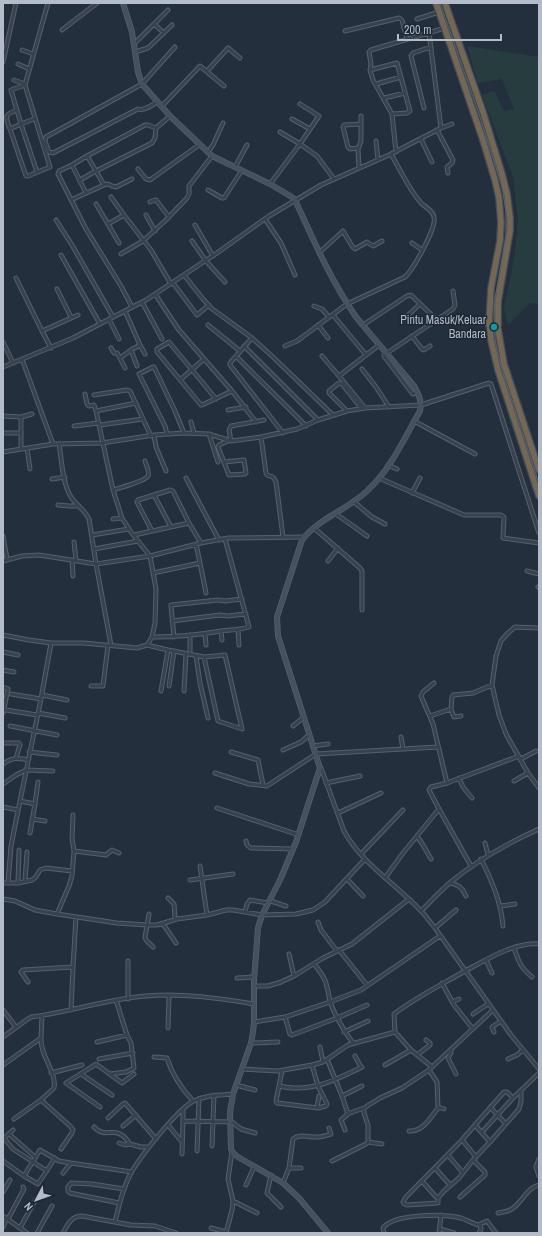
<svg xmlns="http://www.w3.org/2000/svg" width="542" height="1236" font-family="'Archivo Narrow',sans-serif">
  <rect width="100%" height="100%" fill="#242f3e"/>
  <path fill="#263c3f" d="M467,46L539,57V304L530,303L508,325L504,308L514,259L518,221L513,177L482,95L494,91L504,111L514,109L502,79L478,83Z"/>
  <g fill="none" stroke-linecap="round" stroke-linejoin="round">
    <defs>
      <path id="street" d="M417,19L439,12
        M62,30L97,3
        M345,31L399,18L402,20L407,39
        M164,33L154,24L168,10
        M429,33L441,128
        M134,44L154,24
        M22,50L33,54
        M135,52L148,48L172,25
        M3,62L16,3
        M18,64L29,69
        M370,70L397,63L410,111L407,113L392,114
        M207,71L228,48L240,58
        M14,80L25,84
        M376,84L401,77
        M25,85L11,90L21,124L34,119
        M384,98L405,93
        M157,102C151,106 144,111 138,109L53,153L49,152L45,141L46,137L142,84L175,47
        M300,104L319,116L300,144L317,156L334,179
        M162,106L200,66L224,86
        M424,108L411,56L413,53L431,47
        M292,119L310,129
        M10,129C5,116 4,115 17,110
        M437,130L453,160L452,163L447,167L448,173
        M421,139L432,162
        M376,141L378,160
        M358,148L350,149L348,147L343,127L344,125L361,124
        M208,152L213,145L223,123
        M396,152L392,114L373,80L370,70L371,64L369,52L371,50L445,28
        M72,165L59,171L58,174L86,229L121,286L132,307
        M235,167L247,145
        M359,168L358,149L361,141V116
        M138,169L146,179L150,180L199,145
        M37,172L21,124L10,129L26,176H28L50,167L25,85L48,3
        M80,180L96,171L87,156L145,125H148L156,128
        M270,184L300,144L280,132
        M104,185L108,184L112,186L116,187L132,179
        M208,190L222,198H224L242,170
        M86,193L72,165L87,156
        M111,197L124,215
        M71,200L104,185L96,171L152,143L155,138L156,128L170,116
        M150,202L155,200H156L169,217
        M96,204L108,224L124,215L151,250L171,284
        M146,215L155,231
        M265,219L281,243L295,275
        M56,220L72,245L113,317
        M108,224L119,243
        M195,225L213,256
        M192,241L206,261L225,282
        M412,243L422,250
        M320,252L343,231L352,246L355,249L367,242L373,246L382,241
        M121,254L143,241L166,220L187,198L189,194V186L212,156
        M61,255L100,324
        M184,275L203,299L211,308L252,338L273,357L333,415
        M16,278L42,331L78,315
        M173,283L197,315L209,305
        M57,289L71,317
        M155,294L179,330L232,391L256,422
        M142,302L162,339
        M314,306L322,309L329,317
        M125,311L140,345L131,350L137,366
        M333,315L366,355
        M109,319L119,339
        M403,320L420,304
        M208,325L240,351
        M318,325L328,338
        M363,325L407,296L411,295L437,320
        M42,331L51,348
        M412,336L422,349L424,350L430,346
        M252,338L230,363V365L283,433
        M3,342L13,363
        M140,345L145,354
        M244,346L318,420
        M285,346L297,341L347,304L405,277C413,270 437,227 434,217C433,211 427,208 422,204C409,190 401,171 391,154
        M111,348L114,353H117L120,358
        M385,352L384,354V356L412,393L413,394L417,392
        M387,353L453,309L455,305L453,291
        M236,356C259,380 283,402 306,426
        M322,356L339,376
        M22,359L53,444
        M3,367L73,338L146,300L217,253L269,216L321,185L389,155L441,128L452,124
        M125,368L120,358L131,350
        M362,369L376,387L389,407
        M180,380L204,359
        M94,395L127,390L130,391L151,436
        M216,399L169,342L157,349V352L201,405H202L232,391
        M365,408L339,376L379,345
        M228,410L246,407
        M96,411L136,403
        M347,411L329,393V391L339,383L342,384L361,408
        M3,416L21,417
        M414,421L475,454
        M191,422L194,433
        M100,425L143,419
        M74,426L99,423
        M3,433H21
        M167,434L165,426L139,374L153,367H154L175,411L184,433
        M209,434L218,462
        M154,435L156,447L166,471
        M261,437L266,473L267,475L273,477L276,482L283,537
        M231,441L229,430L231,426L264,420
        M59,444C62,461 62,482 71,497C76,505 85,510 89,519L96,564L111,645
        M27,448L30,469
        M21,449V417L32,414
        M3,452L53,444L102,443L154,435L184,433L209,434L231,441L261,437L297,429L318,420L347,411L365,408L421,405L489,383L491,384L539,533
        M224,462L244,460L246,473L245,474L229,475L218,447L219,445L230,440
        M388,465L397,469
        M186,478L219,540
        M379,478L464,515H501L504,517L503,538L539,543
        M52,479L65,477
        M113,490C119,488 146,481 148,476C150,472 146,465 145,461
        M412,493L420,478
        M154,495L171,527
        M354,502L372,517L385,524
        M58,505L69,506H79
        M336,514L367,536
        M113,519L122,518
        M314,528L360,568L362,571V610
        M152,531L137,502L138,500L170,490L173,491L189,523
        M92,535L129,529
        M134,535L189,523L201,543L228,538L305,537
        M3,536L7,559
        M74,542L76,560
        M94,549L138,541
        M72,560L73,576
        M3,561L22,556L39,555L96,564L150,556L201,543
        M328,561L338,548
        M200,563L206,593
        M527,571L539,574
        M153,573L200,563L196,544
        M538,587L539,588
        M172,621L220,615L227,616L246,614
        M539,628L515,627L508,633L501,641L496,656L492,685L499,715L506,734L528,773L539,788
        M238,630L239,645
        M221,631L222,640
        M205,634L206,645
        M3,635L29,640L51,643H84L137,648L147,645L152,637L155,623L156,589L150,556L131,532L122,518L113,490L96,411L94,405L89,406L87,404L85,394
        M190,635V651
        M152,637C175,637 198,635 221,631C230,630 240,630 249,627L225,539
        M174,637L171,606V605L218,600L225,601L242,599
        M147,645L168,650L161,691
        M168,650L204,657L225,655L242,729L218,721L204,657
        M3,652L18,655
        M196,656L200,683L208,718
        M3,670L14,672
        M91,686H103L108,645
        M169,686L174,651
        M3,687L8,689L3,713
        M184,691L186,654
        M11,694L41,699
        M42,695L67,700
        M451,709L454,717L461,716
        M6,710L37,715
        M38,713L65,718
        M430,716L451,709L452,697L453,695L473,693L492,685
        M10,726L57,735
        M293,726L304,717
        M401,737L403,749
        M3,743H19L20,745L16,758
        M313,746L328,744
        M283,750L301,742L309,735
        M29,752L57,755
        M231,752L258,760L263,785
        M521,759L536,751
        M3,764C12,757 18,758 28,760
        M321,768L344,831C362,864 396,884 421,911C426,916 430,922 435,928L511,1035L539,1069
        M215,773L249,784L267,786L316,754L438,747
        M459,778L463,787L472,798
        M514,781L528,773
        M326,783L360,776
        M447,783L519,756
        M3,784L16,775L26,770L53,771
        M35,804L38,782
        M3,807L18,810
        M217,808L299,835
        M439,809L471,866
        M338,813L381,793
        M32,819L45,821
        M30,833L35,804L20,801L41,699L51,643
        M417,836L423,845L431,859
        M246,841L247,845L251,848L293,849
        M485,843L488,855
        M74,851L106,855L112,850L119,853
        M361,854L403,810
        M481,859C492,881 501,902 503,926
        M200,866L207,915
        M385,878L403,853L439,809L429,790L431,787L447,783L433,724L421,696L423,692L434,683
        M347,879L363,896
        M190,880L233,874
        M25,881L27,852
        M3,883H18L32,880L36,877L40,870L46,868L72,871
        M8,883L11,846L20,801
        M18,883L19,850
        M450,883C458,884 463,888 466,896
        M168,898L174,904L175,919
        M3,899L15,901L35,910L57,914L117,923L147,925H157L177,919L207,915L226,910H233L262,915L296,914L313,910L325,902L365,859
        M269,901C276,902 279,904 286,906
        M500,906L515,904
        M421,911C431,901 441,890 452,881C478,860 508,843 539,829
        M245,912L247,904L250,900L268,903
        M57,914L69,886L72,876L74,851L72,839L73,815
        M149,914L145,937L146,940L153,947
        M318,922L321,930L337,951
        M163,924L176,943
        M435,928L456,910
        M514,948C519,962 520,967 532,977
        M339,950L367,985
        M289,954L294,976
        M486,960L492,973
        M237,978L254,977
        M28,982L21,972L23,970L73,967
        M442,983L454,1005L473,1029
        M254,986H268L281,982L294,976L323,958L352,944L409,899
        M128,999V961
        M452,1002L459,999
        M3,1010L16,1027
        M71,1010L73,967L76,917
        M473,1014L488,1004
        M285,1017L290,1034L292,1035L337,1018L367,1005
        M254,1022L285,1017L330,1002C327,984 326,978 314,964
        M168,1028L169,996
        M344,1032L368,1021
        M395,1032L394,1014C416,997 441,985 465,971C486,960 514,942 539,944
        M494,1032L492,1027L501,1021
        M3,1037L25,1021L31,1017C70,1012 107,999 146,996C182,993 218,998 254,1004
        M97,1042L127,1035
        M251,1043L278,1042
        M353,1043C343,1030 336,1017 330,1002L361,990L440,936
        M320,1047L323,1062
        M451,1049V1053L448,1058L456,1074
        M417,1055L430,1045V1043L426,1040
        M355,1056L361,1067
        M154,1057L167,1058C172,1075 181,1088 193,1101
        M99,1059L133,1053
        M327,1059L342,1096L362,1086
        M508,1059L517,1055L523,1050
        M3,1065L41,1038L42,1016
        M385,1065L411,1050
        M242,1069L278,1071L312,1065L323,1062L348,1045L395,1032L411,1050L432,1067
        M282,1071L276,1101L277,1103L318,1108L326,1106L327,1104L318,1086L312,1065
        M51,1073L82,1065
        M81,1074L112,1095
        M110,1074L126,1072L134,1068L131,1043L127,1035L116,1000
        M236,1085L255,1090
        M279,1086C284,1087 289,1088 294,1088C319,1089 341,1077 362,1067
        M342,1096L348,1114L341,1120L345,1130
        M513,1098L507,1092H504L475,1125L490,1142L519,1109L521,1101V1091
        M41,1100L70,1126L73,1130L72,1133L61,1149
        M100,1107L66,1083L96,1064L122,1083L134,1074
        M438,1107L444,1109
        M490,1107L506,1124
        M317,1108L319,1096
        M183,1109V1121
        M347,1114L364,1108
        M108,1118L123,1104L125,1103L156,1139
        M14,1119L41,1100L54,1088C57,1072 40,1056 41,1038
        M168,1125L182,1142
        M123,1126L136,1115
        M94,1127C107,1141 116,1122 130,1144L141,1147H149
        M409,1131C423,1132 430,1118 438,1108L437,1082L429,1070
        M482,1132L513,1098L539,1073
        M9,1134L35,1157
        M4,1138L13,1149L47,1171
        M3,1139L13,1130
        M462,1140L475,1125
        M368,1142L382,1144
        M119,1143L125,1145L130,1144
        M212,1146L214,1095
        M197,1151L199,1099
        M182,1154L183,1121L232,1122L241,1129L255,1133
        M448,1155L463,1173
        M539,1159L536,1167L539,1176
        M3,1161L24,1176L38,1184L55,1158
        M332,1161L366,1144L368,1142V1125L364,1113V1108L380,1098L402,1088L429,1070L432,1067L493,1010
        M289,1168H301
        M435,1168L450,1185
        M63,1173L71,1163L132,1172
        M271,1175L267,1193L281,1207
        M24,1176L40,1150L59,1161L71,1163
        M422,1181L436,1197H439L444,1191L459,1178L473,1160
        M283,1183L289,1168L293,1139C301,1133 309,1138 318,1137C323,1137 327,1135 331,1134L329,1128
        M246,1185L254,1167
        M3,1192L10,1180
        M460,1197L485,1175V1172L473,1160L490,1142
        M438,1198V1203L407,1205L404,1204L403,1202L406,1197L462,1140L476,1157
        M233,1201L257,1213
        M119,1203L70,1193L68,1191V1187L71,1183L92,1184L124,1189
        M498,1213C502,1212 506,1212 510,1210C522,1204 526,1188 539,1185
        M3,1216L27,1233
        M8,1219L24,1189L23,1187
        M115,1222C119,1205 123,1188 131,1173C140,1157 178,1108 194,1101C206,1095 220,1095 233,1094
        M3,1227L7,1218
        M20,1228L36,1199
        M211,1228L226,1232
        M440,1229L454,1233
        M37,1233L52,1206
        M63,1233C68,1224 71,1216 82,1216L131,1225L155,1226L176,1233
        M226,1233L232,1210L233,1201L228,1179L232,1151
        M384,1233L383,1228C394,1213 444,1214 461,1218C467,1220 472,1223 478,1225L487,1221L496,1233
        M439,1233L441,1215
        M479,1233L481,1229L480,1224"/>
      <path id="secondary" d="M123,3L132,32L138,72L142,84L170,116L212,156L270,184L292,197L295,200C313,239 331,281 356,317L414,386C419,395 422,401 420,411C405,437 391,469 368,490C349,509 319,518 302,540L277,617L278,636L320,768L296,842L280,880L262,915L258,928L254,980V1022L253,1032L251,1043L233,1094L230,1112L231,1149L233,1153L238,1157L283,1183L299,1198L328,1233"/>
      <path id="highway" d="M436,3L483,140L495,180L499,198L501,222L500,241L491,288L489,325
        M445,3L483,112L502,174L507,194L510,217V231L498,302V325
        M490,329L491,340L498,370L539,496
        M498,329L504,364L539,470"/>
    </defs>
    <use href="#street" stroke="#565f6c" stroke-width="5"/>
    <use href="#secondary" stroke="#565f6c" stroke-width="6"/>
    <use href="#highway" stroke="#434c59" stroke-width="8"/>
    <use href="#street" stroke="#38414e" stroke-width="3"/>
    <use href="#secondary" stroke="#465061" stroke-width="4.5"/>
    <use href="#highway" stroke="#746855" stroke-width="5.5"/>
    <path stroke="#5a6575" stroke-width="1" d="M440,3L478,111L502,186L506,212V237L495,299L494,314L495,338L497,351L506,383L539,483"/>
  </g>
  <circle fill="#0f9aa8" stroke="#1d2633" stroke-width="1.5" cx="494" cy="327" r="4"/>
  <g text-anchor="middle" stroke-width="3" stroke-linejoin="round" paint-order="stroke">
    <g font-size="12" fill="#b4bcc9" stroke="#1d2633" text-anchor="end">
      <text x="486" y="324">Pintu Masuk/Keluar<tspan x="486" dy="14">Bandara</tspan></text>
    </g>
  </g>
  <rect width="542" height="1236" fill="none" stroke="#b4bcc9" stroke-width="8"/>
  <g transform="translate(36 1200) rotate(229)" stroke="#1d2633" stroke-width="3" paint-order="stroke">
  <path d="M0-3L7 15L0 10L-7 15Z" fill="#b4bcc9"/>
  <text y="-6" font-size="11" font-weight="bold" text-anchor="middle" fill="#b4bcc9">N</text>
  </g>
  <path d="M398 34v6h103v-6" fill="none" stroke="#b4bcc9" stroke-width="2"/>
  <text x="404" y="34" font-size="12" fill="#b4bcc9" stroke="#1d2633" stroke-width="3" paint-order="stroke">200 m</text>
</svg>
